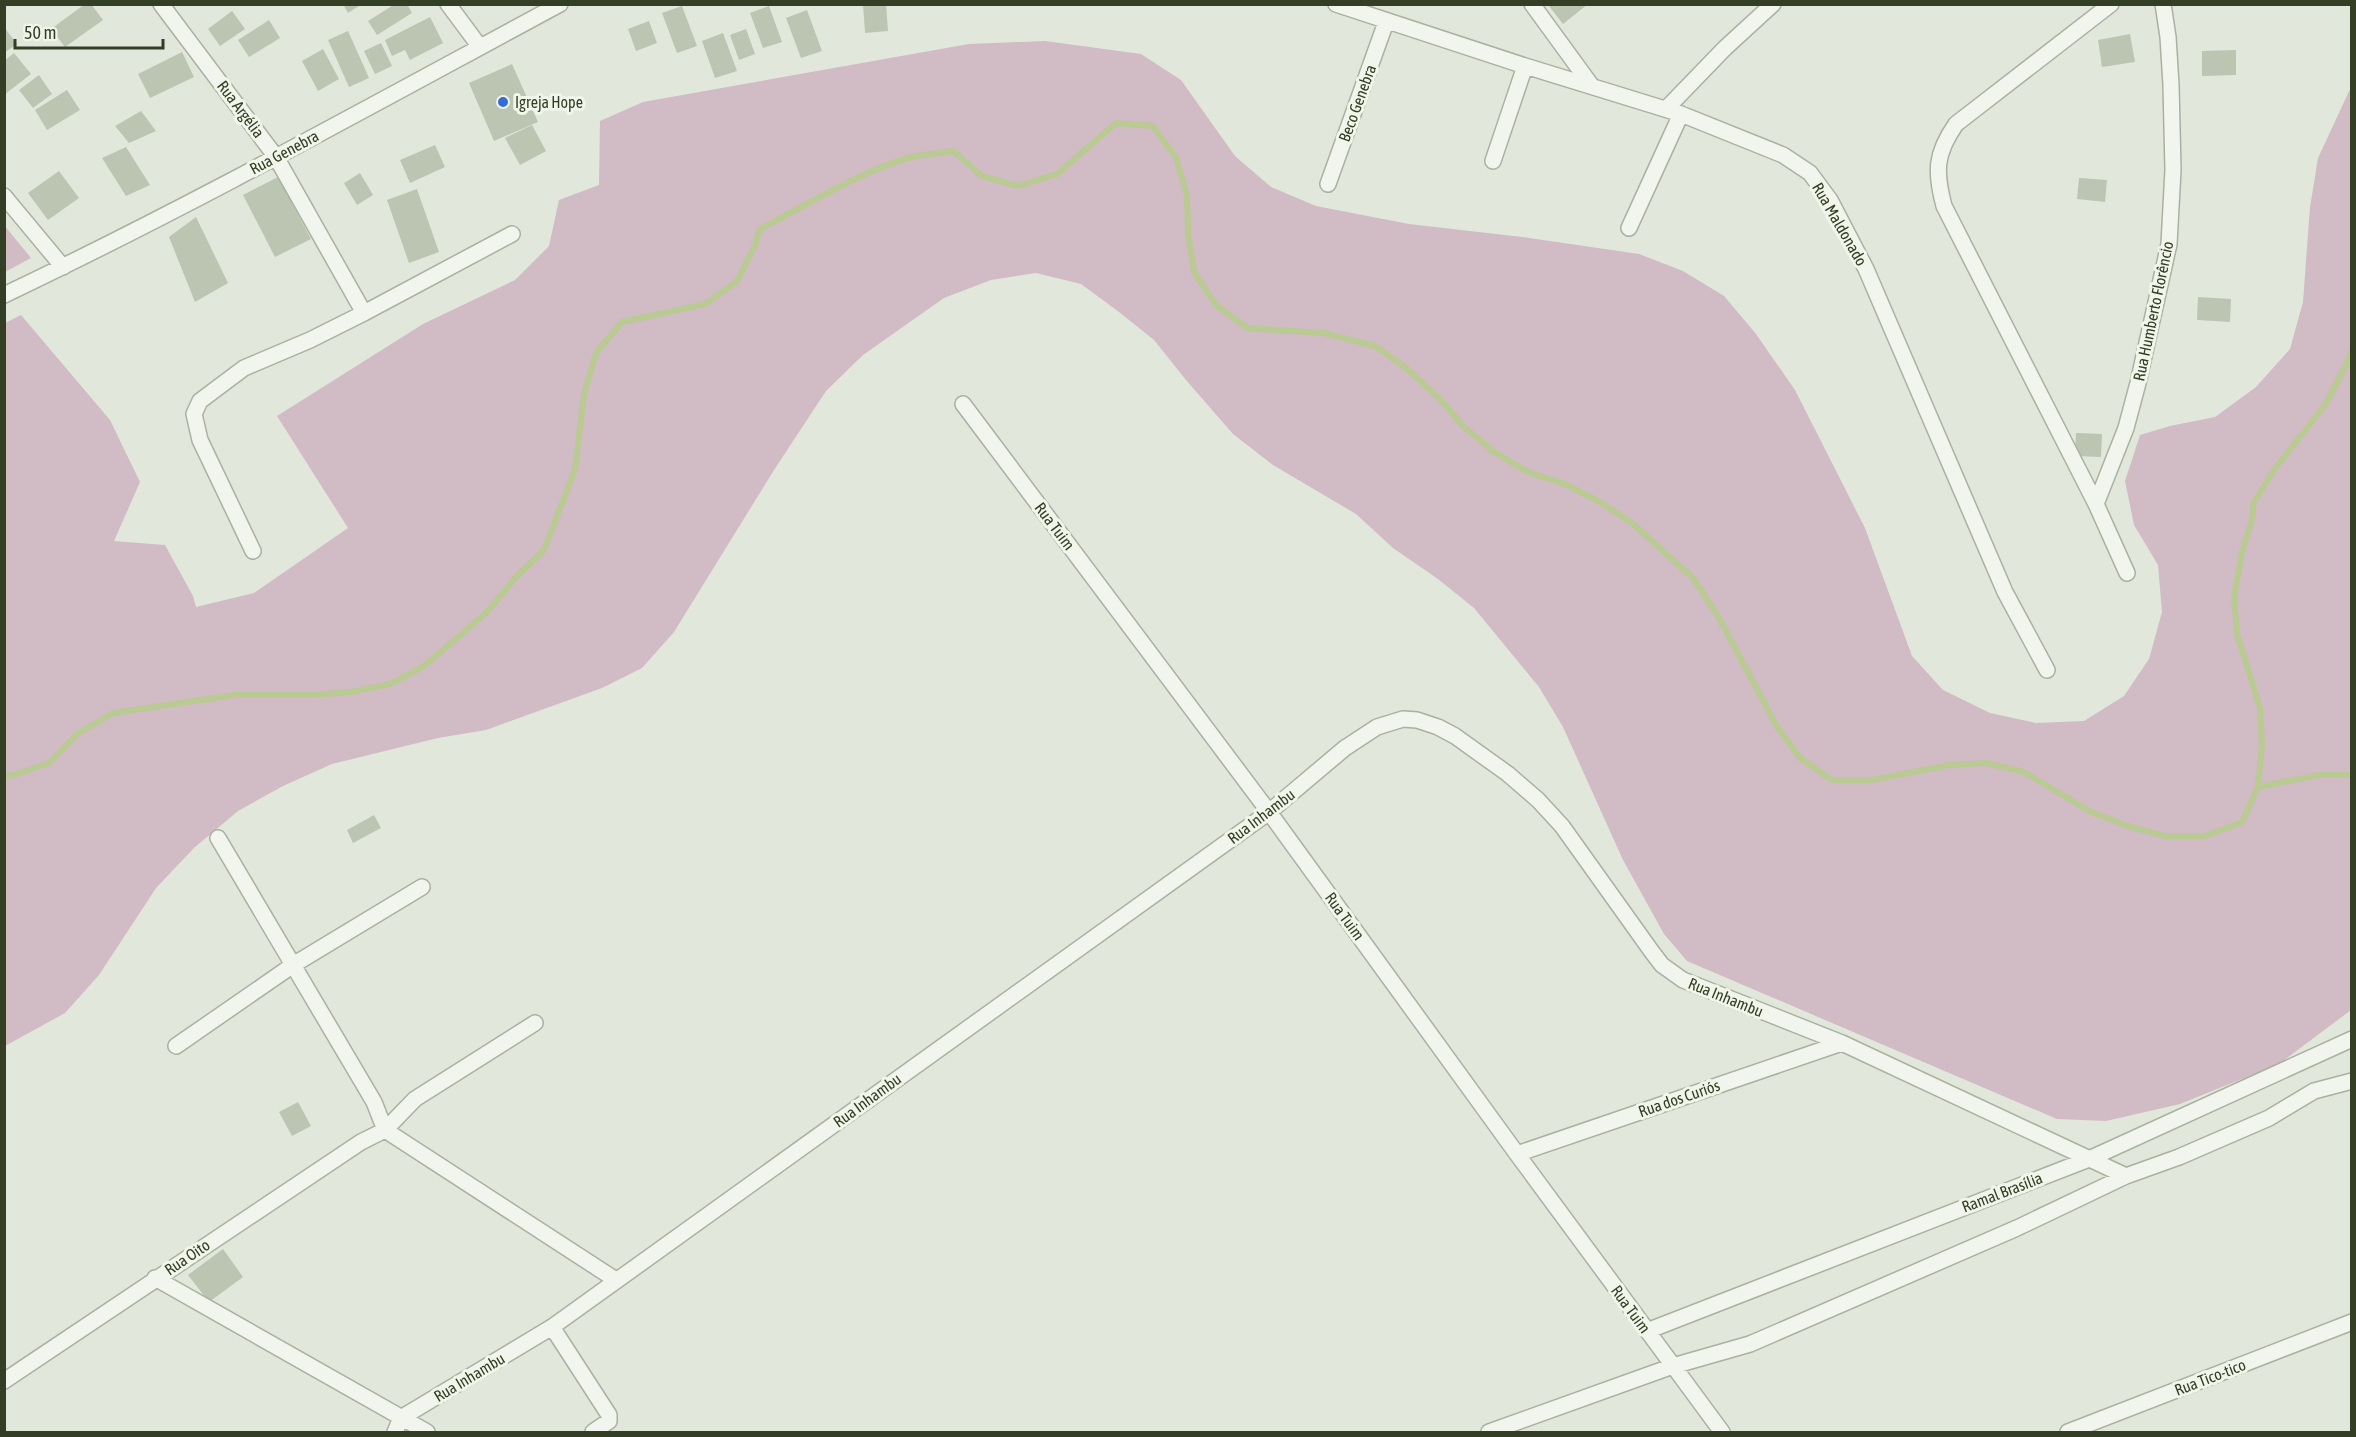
<svg xmlns="http://www.w3.org/2000/svg" width="2356" height="1437" font-family="'Asap Condensed',sans-serif">
  <rect width="100%" height="100%" fill="#e2e7db"/>
  <path fill="#d1bbc5" d="M1045,41L1141,54L1181,80L1235,156L1271,187L1316,206L1409,224L1522,237L1639,254L1683,271L1724,296L1756,334L1795,390L1865,528L1912,656L1943,690L1990,713L2036,723L2084,721L2124,696L2149,659L2162,612L2158,565L2134,525L2125,481L2140,435L2170,426L2215,417L2256,387L2290,349L2303,302L2310,207L2318,158L2351,87V1010L2279,1064L2180,1104L2106,1121L2057,1119L1687,961L1664,934L1623,860L1563,727L1539,687L1474,608L1438,579L1393,548L1356,514L1273,465L1233,434L1186,380L1154,340L1119,312L1081,284L1036,273L991,280L944,298L863,355L826,391L774,470L674,632L642,668L602,688L486,730L438,738L332,764L283,786L238,811L195,847L156,888L99,975L65,1013L5,1046V323L21,315L110,420L140,482L114,541L165,545L193,596L196,607L254,593L348,528L277,416L423,324L515,280L549,246L559,200L599,185L600,121L643,102L969,44Z
    M4,225L31,258L5,272H4Z"/>
  <g fill="none" stroke-linecap="round" stroke-linejoin="round">
    <path stroke="#b9ca92" stroke-width="6" d="M4,775L11,776L49,763L77,734L113,713L234,695H312L351,692L390,684L424,666L486,613L516,577L544,550L575,469L584,394L596,353L622,322L705,304L737,281L754,247L760,229C805,206 868,167 916,156C928,154 941,153 953,151L982,176L1018,186L1057,174L1116,123L1153,126L1176,158L1187,195L1188,233L1194,272L1216,305L1247,328L1324,333L1375,346L1406,368L1439,398L1463,426L1494,452L1528,472L1565,484L1600,502L1632,523L1693,578L1718,616L1776,725L1800,758L1832,780H1872L1949,765L1986,763L2024,772L2091,812L2128,826L2165,836H2205L2242,822L2258,787L2262,745L2260,708L2237,634L2234,596L2242,552L2253,516V504L2276,467L2325,405L2346,365L2352,350
      M2258,787L2319,775H2352"/>
  </g>
  <path fill="#bcc4b2" d="M85,4H91L103,20L65,47L51,29Z
    M343,4H362L348,13Z
    M395,4H407L412,13L377,35L368,21Z
    M863,4H886L888,31L865,33Z
    M1551,4H1588L1563,24L1549,6Z
    M682,6L697,46L677,53L662,13Z
    M769,6L782,42L763,48L750,13Z
    M807,10L822,51L801,58L786,18Z
    M232,11L245,29L220,46L208,29Z
    M430,17L443,43L410,60L405,50L392,56L385,40Z
    M269,20L280,38L249,57L238,40Z
    M649,21L657,43L636,51L628,29Z
    M4,27L17,44L4,53Z
    M746,29L755,54L739,60L730,35Z
    M348,31L369,78L349,87L328,40Z
    M723,33L737,71L715,78L702,41Z
    M2130,34L2135,62L2102,67L2098,40Z
    M381,43L392,66L375,74L364,51Z
    M323,49L339,79L318,91L302,61Z
    M2236,50V75L2202,76V51Z
    M182,52L194,77L150,98L138,74Z
    M14,53L31,74L4,95V61Z
    M512,64L538,122L494,141L469,83Z
    M39,75L52,94L33,108L19,90Z
    M67,90L80,110L47,130L35,110Z
    M141,111L156,131L129,143L115,126Z
    M532,125L546,151L520,165L505,138Z
    M435,145L445,167L410,183L400,160Z
    M126,147L150,185L126,196L102,158Z
    M59,171L79,198L48,220L28,193Z
    M360,173L373,195L357,205L344,183Z
    M278,177L311,239L275,257L243,195Z
    M2079,178L2107,180L2105,202L2077,199Z
    M417,189L439,252L409,263L387,200Z
    M196,217L228,283L195,302L169,237Z
    M2198,297L2231,299L2230,322L2197,320Z
    M2076,433L2102,434L2101,457L2075,456Z
    M374,815L381,828L353,843L347,830Z
    M298,1102L311,1126L292,1136L279,1112Z
    M223,1249L243,1277L209,1302L188,1275Z"/>
  <g fill="none" stroke-linecap="round" stroke-linejoin="round">
    <defs>
      <path id="minor" d="M161,4L276,157L364,313
        M448,4L480,47
        M1336,4L1525,66L1681,114L1783,155L1810,173L1830,200L1866,269L2005,592L2047,670
        M1532,4L1591,85
        M2111,4L1956,124C1935,154 1935,172 1944,206L2096,504L2127,573
        M1666,109L1725,48L1773,4
        M1493,161L1525,66
        M1328,184L1386,22
        M4,196L63,267
        M1629,228L1681,114
        M4,295C193,205 376,103 560,4
        M963,404L1269,812L1517,1154L1722,1432
        M2096,504L2126,428L2138,383L2169,244L2173,170L2171,85L2168,37L2163,4
        M253,551L200,440L194,414L200,401L244,368L310,340L364,313L512,234
        M218,838L374,1102L385,1130L415,1099L535,1023
        M176,1046L293,965L422,887
        M1517,1154L1842,1043
        M155,1278L427,1432
        M552,1327L609,1415V1421L593,1432
        M1647,1331L2089,1159L2352,1039
        M4,1381L361,1142L385,1130L616,1280
        M395,1432L401,1418L552,1327L1269,812L1345,748L1377,727L1403,719L1417,720L1438,727L1455,736L1508,774L1538,800L1562,826L1652,952L1662,965L1683,980L1842,1043L2126,1176
        M1489,1432L1673,1366L1750,1344L2017,1228L2126,1176L2179,1157L2269,1118L2314,1091L2352,1081
        M2068,1432L2352,1322"/>
    </defs>
    <use href="#minor" stroke="#aab1a0" stroke-width="18"/>
    <use href="#minor" stroke="#f2f5ee" stroke-width="15"/>
  </g>
  <circle fill="#346dd8" stroke="#f1f5ea" stroke-width="2" cx="503" cy="102" r="6"/>
  <g text-anchor="middle" stroke-width="6" stroke-linejoin="round" paint-order="stroke">
    <g font-size="16" fill="#333e24" stroke="#f1f5ea" text-anchor="start">
      <text x="515" y="108">Igreja Hope</text>
    </g>
    <g font-size="16" fill="#333e24" stroke="#f1f5ea">
      <text transform="translate(1357 103) rotate(-70)" y="6">Beco Genebra</text>
      <text transform="translate(241 109) rotate(53)" y="6">Rua Argélia</text>
      <text transform="translate(284 152) rotate(-28)" y="6">Rua Genebra</text>
      <text transform="translate(1840 224) rotate(60)" y="6">Rua Maldonado</text>
      <text transform="translate(2153 311) rotate(-78)" y="6">Rua Humberto Florêncio</text>
      <text transform="translate(1055 526) rotate(53)" y="6">Rua Tuim</text>
      <text transform="translate(1261 816) rotate(-37)" y="6">Rua Inhambu</text>
      <text transform="translate(1345 916) rotate(54)" y="6">Rua Tuim</text>
      <text transform="translate(1726 997) rotate(22)" y="6">Rua Inhambu</text>
      <text transform="translate(1679 1098) rotate(-19)" y="6">Rua dos Curiós</text>
      <text transform="translate(867 1100) rotate(-36)" y="6">Rua Inhambu</text>
      <text transform="translate(2002 1192) rotate(-21)" y="6">Ramal Brasília</text>
      <text transform="translate(187 1257) rotate(-34)" y="6">Rua Oito</text>
      <text transform="translate(1631 1309) rotate(54)" y="6">Rua Tuim</text>
      <text transform="translate(469 1377) rotate(-31)" y="6">Rua Inhambu</text>
      <text transform="translate(2210 1377) rotate(-21)" y="6">Rua Tico-tico</text>
    </g>
  </g>
  <rect width="2356" height="1437" fill="none" stroke="#333e24" stroke-width="12"/>
  <path d="M15 39v9h148v-9" fill="none" stroke="#333e24" stroke-width="3"/>
  <text x="24" y="39" font-size="18" fill="#333e24" stroke="#f1f5ea" stroke-width="4.5" paint-order="stroke">50 m</text>
</svg>
